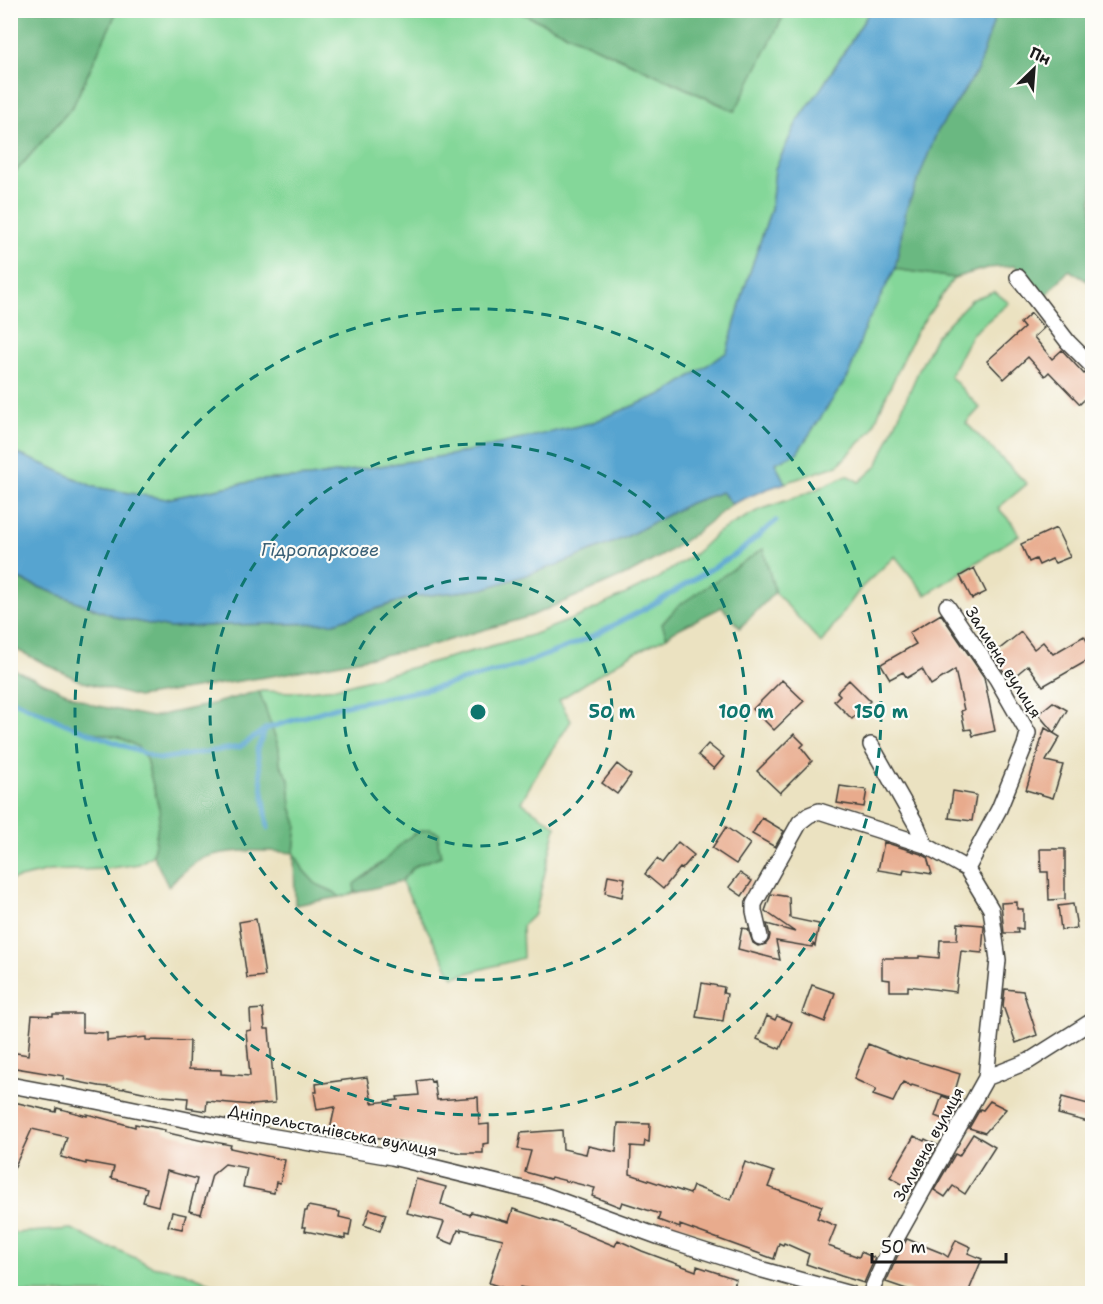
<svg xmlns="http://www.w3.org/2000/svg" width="1103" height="1304" font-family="'Shantell Sans',sans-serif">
  <rect width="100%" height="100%" fill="#fdfcf7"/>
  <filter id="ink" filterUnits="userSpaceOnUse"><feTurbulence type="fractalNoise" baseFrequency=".0167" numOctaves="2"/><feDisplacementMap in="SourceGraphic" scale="12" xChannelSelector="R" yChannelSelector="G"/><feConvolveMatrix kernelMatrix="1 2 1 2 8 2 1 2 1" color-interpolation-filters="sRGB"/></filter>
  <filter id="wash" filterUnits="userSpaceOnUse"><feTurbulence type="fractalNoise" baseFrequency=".008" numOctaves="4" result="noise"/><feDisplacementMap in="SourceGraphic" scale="24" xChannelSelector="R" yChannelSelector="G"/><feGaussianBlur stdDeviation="1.35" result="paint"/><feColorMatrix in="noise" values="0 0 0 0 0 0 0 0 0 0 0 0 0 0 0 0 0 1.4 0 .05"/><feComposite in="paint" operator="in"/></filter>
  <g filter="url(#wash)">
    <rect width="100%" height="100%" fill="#ebe2c1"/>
    <path fill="#84d799" stroke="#507a5a" stroke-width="1.5" d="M117,11H517L734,111L786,11H870L822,87L797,122L775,169L771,209L744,290L727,352L667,392L591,423L456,454L310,477L260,480L166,499L94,487L48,466L11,451V177L73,106Z
      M895,269L954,278L916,332L883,403L872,430L838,465L785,483L775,463L797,453L849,375L865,327Z
      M994,291L1009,303L972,334L950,376L980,408L966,423L1027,484L998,508L1012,523L1019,535L926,595L895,556L861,588L821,643L775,592L763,550L678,606L662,624L667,637L628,656L559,700L571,721L538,772L521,802L556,826L535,914L522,926L523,958L453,977L401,881L415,866L441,856L438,843L439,833L381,863L355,884V893L340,897L334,892L316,884L304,871L294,852L297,824L291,807L289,780L280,764L279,748L259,691L299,692L336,688L532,635L580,616L655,580L696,553L718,532L757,511L810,492L847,475L859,482L877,466L918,372L936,336L971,300Z
      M10,699L87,731L119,737L137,746L146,759L160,812L153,855L139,864L105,869L49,871L11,880Z
      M11,1229L14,1233L72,1229L106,1247L116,1249L152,1266L184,1272L234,1293H11Z"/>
    <path fill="#6bb881" stroke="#446a4e" stroke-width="1.5" d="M11,10L117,11L73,106L11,177Z
      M517,11H786L735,111Z
      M1043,11H1092V284L1069,270L1042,300L1025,276L1015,266L987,268L954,278L895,269L906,210L937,132L977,71L996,13C1012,15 1028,16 1043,11Z
      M722,492L732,504L693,535L663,555L630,573L531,616L425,647L278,675L138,697L80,681L11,647L10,576L119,618L170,628L223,625L334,623L412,597L483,589L560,564L624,538L690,503Z
      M763,549L775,592L740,628L722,607L674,631L667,637L662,624L678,606Z
      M11,668L93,705L152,717L208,705L259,691L279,748L280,764L289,779L291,807L297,824L294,852L304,871L316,884L334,892L340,897L295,905L294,853C266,850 227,848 201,859C192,863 176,879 168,886L153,855L160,812L146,759L137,746L119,737L87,731L11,699Z
      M430,829L439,833L438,843L441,856L415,866L401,881L355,893L354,884C363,877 373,871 381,864C396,851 409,830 430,829Z"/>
    <path fill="#eeda9e" stroke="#857b5d" stroke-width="1.5" d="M997,11H1043C1028,16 1012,15 996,13Z"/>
    <path fill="#57a4d0" stroke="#3a6076" stroke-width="1.5" d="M870,11H997L977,71L937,132L906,210L895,269L865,327L849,375L797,453L775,463L785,483L767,489L732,504L722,492L690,503L624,538L560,564L483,589L412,597L334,623L223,625L170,628L119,618L11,576V451L48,466L94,487L166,499L260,480L310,477L456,454L591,423L667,392L727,352L744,290L771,209L775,169L797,122L822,87Z"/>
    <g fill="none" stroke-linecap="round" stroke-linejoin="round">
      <path stroke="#57a4d0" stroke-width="5" d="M10,699L66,724L159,759L240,747L265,729L336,707L434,688L521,665L589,638L652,605L739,552L776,521
        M265,730L257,749L268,828"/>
    </g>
    <g id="blocks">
      <path fill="#e8ab8d" d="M1031,313L1044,328L1034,337L1052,359L1062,350L1084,374L1085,373L1092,375V392L1080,404L1049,372L1045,376L1028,357L1004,379L987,361L1024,328L1020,323Z
        M1056,528L1070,557L1055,563L1052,559L1039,565L1036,559L1029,562L1021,544Z
        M974,568L986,592L972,599L960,576Z
        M941,614L984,677L995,731L973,736L971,729L965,730L961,711L964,710L955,670L931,685L922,669L907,678L903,672L890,679L881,664L916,644L909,633Z
        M1021,632L1034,649L1043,642L1053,654L1084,636L1092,650V658L1043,686L1028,665L1010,680L992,655Z
        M782,680L804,701L774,730L753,709Z
        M849,680L870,701L852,719L834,701L840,695L837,692Z
        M1053,702L1067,710L1054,733L1038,714Z
        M1045,728L1060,737L1046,761L1063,765L1053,798L1026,790Z
        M794,734L804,744L801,747L812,761L780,793L757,771Z
        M708,744L724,757L714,769L698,755Z
        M617,764L631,775L617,794L602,783Z
        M840,786L867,790L864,807L837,803Z
        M953,791L976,795L972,821L949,818Z
        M762,818L784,831L775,847L752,834Z
        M726,827L750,844L736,864L712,848Z
        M678,842L694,855L682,869L680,868L663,889L645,874L657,859L662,863Z
        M884,842L921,854L927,857L932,874L904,869L903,874L878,870Z
        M1040,849H1065V899L1049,900L1048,872H1041Z
        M740,873L752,881L742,896L729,887Z
        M608,875L625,878L622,897L605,893Z
        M771,894L789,897L790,918L819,924L815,946L813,944L812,947L776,941L780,960L738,949L742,928L748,929L753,943L758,946L766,944L769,940L770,935L767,924L795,932L765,911Z
        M1017,902V909H1023V929L1017,928L1018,933H1004L1001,903Z
        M1073,904L1077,928L1061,930L1058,906Z
        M256,919L265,976L247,978L239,922Z
        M958,923L983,925L984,927L982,953L961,951L956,992L908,986V991H890V980L882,979V958H919V956L939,958L940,940H957Z
        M702,983L724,987L723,993L727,994L723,1021L696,1017Z
        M812,985L835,993L825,1022L802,1013Z
        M1005,989L1023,991L1037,1035L1016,1043L1003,1006Z
        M263,1009L265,1029H269L275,1103L252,1105L207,1101L206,1111L187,1108L188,1098L161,1096L124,1088V1089L99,1086L63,1079L64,1076L10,1067V1052L28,1055L32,1015L53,1016V1014H82V1032L107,1033V1041L146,1037V1040L190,1041L189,1069L221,1070V1074L250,1076L246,1031L251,1030L250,1010Z
        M767,1016L775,1020L777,1016L792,1022L780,1049L757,1039Z
        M868,1044L906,1059L907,1058L960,1074L953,1098L912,1085L911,1086L903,1082L893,1102L873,1095L876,1089L854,1079Z
        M367,1077L372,1103L398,1100L397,1097L419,1095L417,1081L430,1079L431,1082L434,1081L437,1100L478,1097L479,1125L489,1124V1143L483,1144V1153H462L363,1135V1137L330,1130L335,1107L317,1110L314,1092H317L316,1084Z
        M942,1096L961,1103L950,1122L935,1116Z
        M1062,1097L1092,1105V1123L1058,1114Z
        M990,1101L1006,1109L985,1133L969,1128L980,1109L983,1110Z
        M14,1102L56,1112L57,1108L87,1116V1114L135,1127V1124L165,1130L164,1132L203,1141L204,1140L231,1145L230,1148L285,1160L280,1183L276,1182L274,1193L243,1187L247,1168L225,1164L212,1175L201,1214L189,1211L197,1179L167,1171L158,1206L143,1202L147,1188L111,1178L114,1167L86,1162V1164L61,1157L67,1137L32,1129L10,1177V1117Z
        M618,1123L650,1124L649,1142L645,1141L644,1147L631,1146L630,1174L690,1194L693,1186L731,1200L745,1162L774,1172L768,1187L822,1206L817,1218L836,1226L828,1246L859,1257L861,1252L875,1258L864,1283L841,1276L806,1264L809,1254L784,1243L783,1245L779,1243L774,1259L680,1225V1228L658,1220L660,1214L622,1202L620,1207L592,1196L595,1188L551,1177L550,1179L525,1172L531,1151L518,1149L521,1133L562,1130L563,1149L586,1154L588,1146L616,1152Z
        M973,1134L995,1147L965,1194L953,1186L945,1197L934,1190L955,1154L959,1156Z
        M914,1136L924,1141L925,1139L937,1145L912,1190L890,1177Z
        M416,1179L446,1187L441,1204L470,1215L471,1212L509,1222L513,1209L553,1222V1221L615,1246L618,1240L642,1251L696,1271L697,1266L736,1279L732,1293H695L679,1287L678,1293H550L520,1287L518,1293L489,1283L503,1239L461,1229V1231L458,1230L453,1244L438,1238L444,1222L407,1213Z
        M308,1206L340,1212L339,1217L352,1220L349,1236L345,1235V1239L305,1231L306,1227H302L305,1211H307Z
        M370,1209L386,1214L380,1231L364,1225Z
        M172,1212L186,1215L182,1229L168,1226Z
        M907,1239L942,1253L948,1257L956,1240L971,1247L968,1253L982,1259L968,1293H918L886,1282L897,1257Z"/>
    </g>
  </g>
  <g filter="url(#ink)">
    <use href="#blocks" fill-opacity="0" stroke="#3b3a35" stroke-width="1.5"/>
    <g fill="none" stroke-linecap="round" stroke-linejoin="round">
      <defs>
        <path id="minor" d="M1018,277L1068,342L1092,366
          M947,606L997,679L1028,733L1025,745L999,809L967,869
          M871,745L917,826L925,845L967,869L991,909L998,960L986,1078
          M760,937L754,911V904L800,822L809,815L819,811L925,845
          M10,1085L96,1101L246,1132L392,1157L539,1193L660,1237L763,1270L850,1294
          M870,1294L888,1253L986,1078L1029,1061L1092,1021"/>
      </defs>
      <use href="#minor" stroke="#3b3a35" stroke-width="18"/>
      <use href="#minor" stroke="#fff" stroke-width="15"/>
    </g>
  </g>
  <g fill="none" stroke="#0f766e" stroke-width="3" stroke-dasharray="10 8">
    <circle cx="478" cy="712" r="134"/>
    <circle cx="478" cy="712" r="268"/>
    <circle cx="478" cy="712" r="403"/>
  </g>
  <g text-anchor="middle" stroke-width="4.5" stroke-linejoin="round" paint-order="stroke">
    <g font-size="16" fill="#1c1c1c" stroke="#fdfcf7">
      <text transform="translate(1004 662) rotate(58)" y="6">Заливна вулиця</text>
      <text transform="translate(333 1130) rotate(11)" y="6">Дніпрельстанівська вулиця</text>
      <text transform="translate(928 1144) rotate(-61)" y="6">Заливна вулиця</text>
    </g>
    <g font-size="18" font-style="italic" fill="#3a6076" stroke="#fdfcf7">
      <text x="320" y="556">Гідропаркове</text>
    </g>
  </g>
  <circle cx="478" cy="712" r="9" fill="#0f766e" stroke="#fdfcf7" stroke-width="3"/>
  <g font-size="18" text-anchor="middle" font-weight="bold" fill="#0f766e" stroke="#fdfcf7" stroke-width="4.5" stroke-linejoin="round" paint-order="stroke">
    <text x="612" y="718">50 m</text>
    <text x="746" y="718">100 m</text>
    <text x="881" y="718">150 m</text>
  </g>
  <rect width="1103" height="1304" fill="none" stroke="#fdfcf7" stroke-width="36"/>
  <g transform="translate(1034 69) rotate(25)" stroke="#fdfcf7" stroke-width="4.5" paint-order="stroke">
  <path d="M0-4.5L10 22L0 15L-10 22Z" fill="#1c1c1c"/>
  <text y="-9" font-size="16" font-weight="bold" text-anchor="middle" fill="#1c1c1c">Пн</text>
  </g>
  <path d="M872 1253v9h134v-9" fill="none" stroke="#1c1c1c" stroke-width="3"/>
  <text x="881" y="1253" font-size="18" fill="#1c1c1c" stroke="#fdfcf7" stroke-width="4.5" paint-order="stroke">50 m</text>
</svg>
